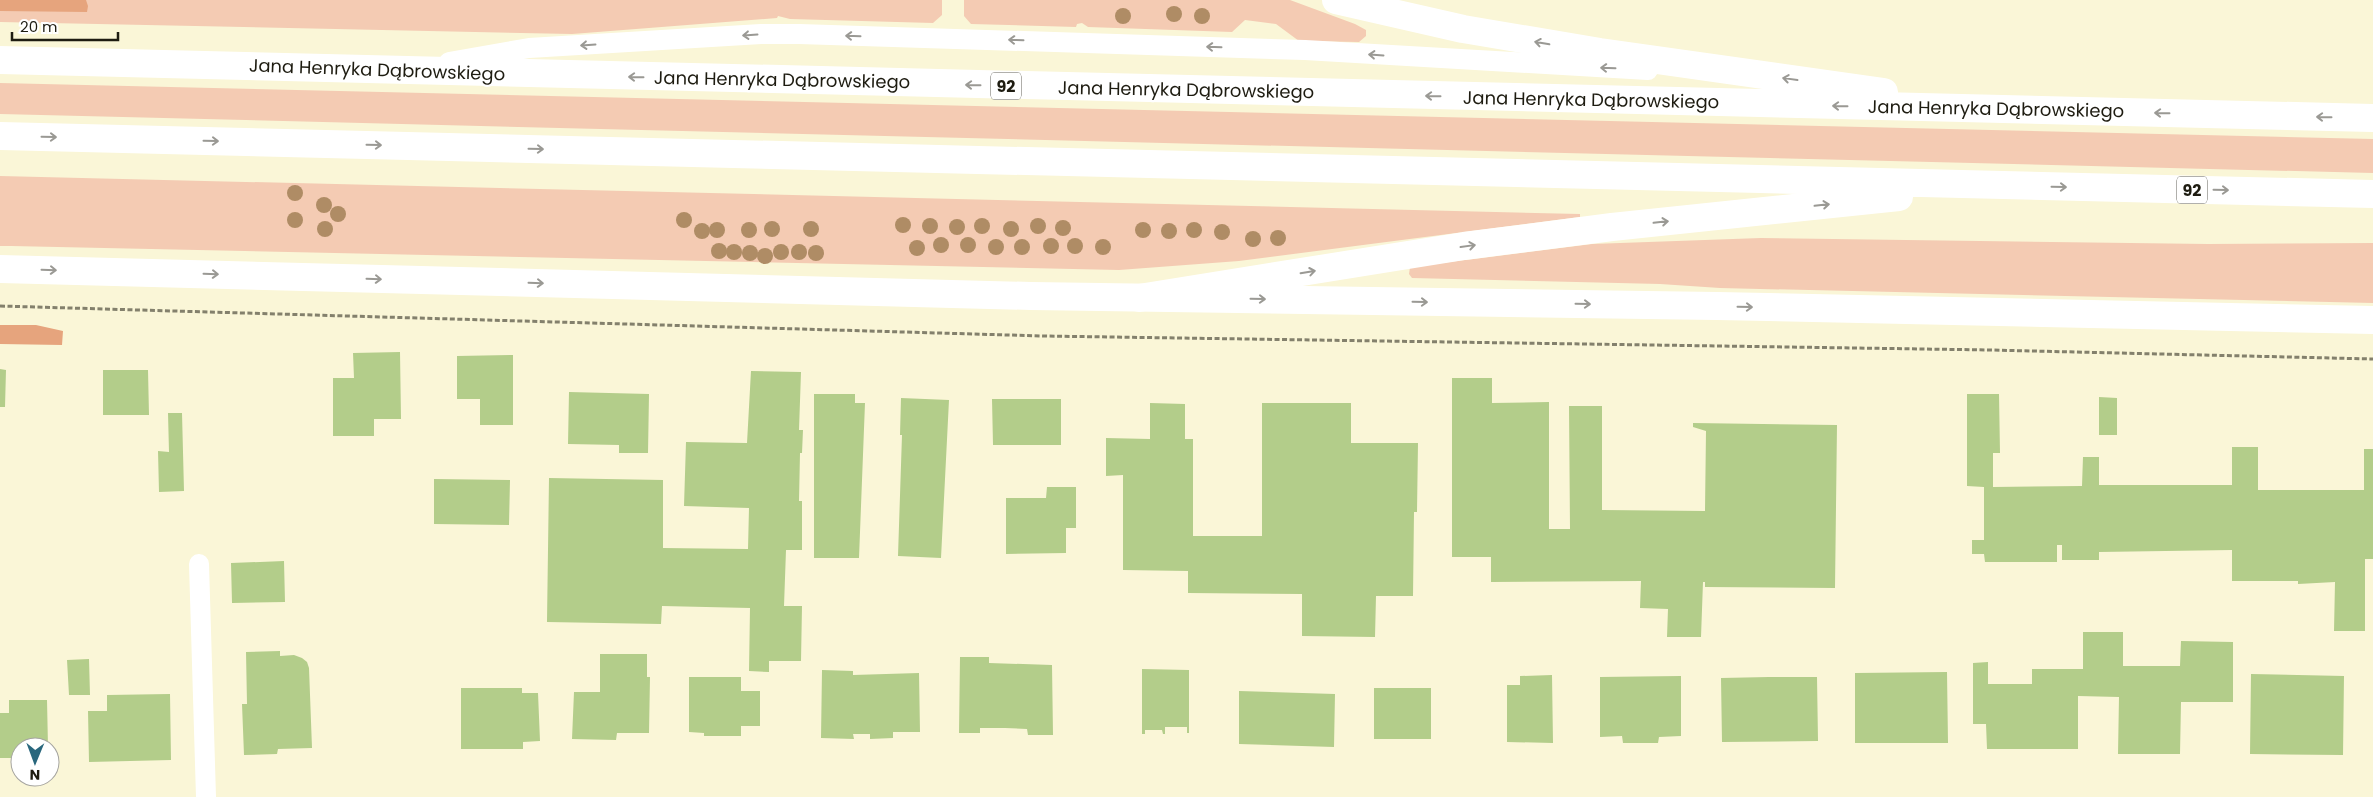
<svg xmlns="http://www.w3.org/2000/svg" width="2373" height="797" font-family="Poppins,sans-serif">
  <rect width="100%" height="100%" fill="#faf6d7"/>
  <path fill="#f4cbb3" d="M0,0H942V15L933,23L790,19L778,16L777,18L572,34L0,22Z
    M964,0H1290L1355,24L1366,30V36L1359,42L1299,41L1276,24L1245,20L1232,32L1088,27L1082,23L1077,24L1076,27L971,24L964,16Z
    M0,83L2373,139V173L0,114Z
    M0,176L1580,214V217L1239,261L1119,270L11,246H0Z
    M1761,238L2208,244L2373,243V303L1720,288L1660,284L1412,278L1409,274L1410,267L1592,244Z"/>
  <path fill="#e6a47d" d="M0,0H86L88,6L87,12L0,11Z
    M0,325H36L63,331L62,345L0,344Z"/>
  <path fill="#b3cd8a" d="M400,352L401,419H374V436H333V378H354L353,353Z
    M513,355V425H480V399H457V356Z
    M0,369L6,370L5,407H0Z
    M103,370H148L149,415H103Z
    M751,371L801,372L799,430H803L802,453H800L799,501H802V550H786L784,606H802L801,661H769V672L749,671L750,608L662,606L661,624L547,622L549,478L663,480V548L748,549L749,508L684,506L686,442L747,443Z
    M1452,378H1492V403L1549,402V529H1570L1569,406H1602V510L1705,511L1706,431L1693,427V423L1837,425L1835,588L1705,587V582H1703L1701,637H1667L1668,609L1640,608L1641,581L1491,582V557H1452Z
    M569,392L649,394L648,453H619V445L568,444Z
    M814,394H855V403H865L859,558H814Z
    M1967,394H1999L2000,453H1993V487L2082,486L2083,457H2099V485H2232V447H2258V490H2364V449H2373V559H2365V631H2334L2335,582L2298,584V581H2232V550L2099,552V560H2062V545H2057V562H1985L1984,554H1972V540H1984V487L1967,486Z
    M2099,397L2117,398V435H2099Z
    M901,398L949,400L941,558L898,556L902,435H900Z
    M992,399H1061V445H993Z
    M1150,403L1185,404V439H1193V536H1262V403H1351V443H1418L1417,512H1414L1413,596H1376L1375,637L1302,636V594L1188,593V571L1123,570V475L1106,476V438L1150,439Z
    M168,413H182L184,491L159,492L158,451L169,452Z
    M434,479L510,480L509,525L434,524Z
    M1047,487H1076V528H1066V553L1006,554V498H1046Z
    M284,561L285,602L232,603L231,563Z
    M2083,632H2123V666H2180L2181,641L2233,642V702H2181L2180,754H2118L2119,697L2078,696V749H1987L1986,724H1973V663L1988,662V684H2032V669H2083Z
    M280,651V656L294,655L302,658L307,662L309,668L312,748L278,749L277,754L244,755L242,704H247L246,652Z
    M600,654H647V677H650L649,733H617L616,740L572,739L574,692H600Z
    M960,657H989V663L1052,665L1053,735H1028L1027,729L1005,728H980V733H959Z
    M89,659L90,695H69L67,660Z
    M1142,669L1189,670V733H1187V727H1165V734H1163L1162,730H1145V734H1142Z
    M822,670L853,671V675L919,673L920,732H893V738L870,739V734H853L854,739L821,738Z
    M1947,672L1948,743H1855V673Z
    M2251,674L2344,676L2343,755L2250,754Z
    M1552,675L1553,743L1507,742V685H1520V676Z
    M1681,676V736L1659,737L1658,743H1623L1622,736L1600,737V677Z
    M689,677H741V691H760V726H741V736H704V733L689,732Z
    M1769,677H1817L1818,741L1722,742L1721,678Z
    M461,688H522V693H538L540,741L523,742V749H461Z
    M1374,688H1431V739H1374Z
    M1239,691L1335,694L1334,747L1239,744Z
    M170,694L171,760L89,762L88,711H107V695Z
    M9,700H47L48,747H20V758H0V713H9Z"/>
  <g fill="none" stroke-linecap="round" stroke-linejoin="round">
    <path stroke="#83806c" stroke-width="3" stroke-dasharray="5 2.5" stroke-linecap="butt" d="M0,306L1043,336L1990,350L2373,359"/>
    <path stroke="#fff" stroke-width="20" d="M449,62L529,48L761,34H799L1305,50L1648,70
      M199,564L206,797"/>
    <path stroke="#fff" stroke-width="28" d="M0,269L1031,296L1717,306L2373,320"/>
    <path stroke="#fff" stroke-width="28" d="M1336,0L1463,29L1600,52L1884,92
      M0,60L2373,118
      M0,136L2373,194
      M1139,298L1464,246L1612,227L1899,197"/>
  </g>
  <g fill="#af8c65">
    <circle cx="1174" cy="14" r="8"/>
    <circle cx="1123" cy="16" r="8"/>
    <circle cx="1202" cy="16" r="8"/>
    <circle cx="295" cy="193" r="8"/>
    <circle cx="324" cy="205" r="8"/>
    <circle cx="338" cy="214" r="8"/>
    <circle cx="295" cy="220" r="8"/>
    <circle cx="684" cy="220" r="8"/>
    <circle cx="903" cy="225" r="8"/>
    <circle cx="930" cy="226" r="8"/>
    <circle cx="982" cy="226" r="8"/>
    <circle cx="1038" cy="226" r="8"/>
    <circle cx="957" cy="227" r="8"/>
    <circle cx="1063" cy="228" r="8"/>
    <circle cx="325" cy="229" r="8"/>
    <circle cx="772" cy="229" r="8"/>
    <circle cx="811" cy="229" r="8"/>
    <circle cx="1011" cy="229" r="8"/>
    <circle cx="717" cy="230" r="8"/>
    <circle cx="749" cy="230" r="8"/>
    <circle cx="1143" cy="230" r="8"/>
    <circle cx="1194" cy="230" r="8"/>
    <circle cx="702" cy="231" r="8"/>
    <circle cx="1169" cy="231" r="8"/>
    <circle cx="1222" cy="232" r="8"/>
    <circle cx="1278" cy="238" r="8"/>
    <circle cx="1253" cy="239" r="8"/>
    <circle cx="941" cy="245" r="8"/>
    <circle cx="968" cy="245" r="8"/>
    <circle cx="1051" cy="246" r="8"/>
    <circle cx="1075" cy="246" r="8"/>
    <circle cx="996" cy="247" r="8"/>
    <circle cx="1022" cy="247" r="8"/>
    <circle cx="1103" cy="247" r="8"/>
    <circle cx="917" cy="248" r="8"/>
    <circle cx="719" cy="251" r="8"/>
    <circle cx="734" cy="252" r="8"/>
    <circle cx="781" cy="252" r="8"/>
    <circle cx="799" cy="252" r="8"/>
    <circle cx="750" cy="253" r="8"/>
    <circle cx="816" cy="253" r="8"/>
    <circle cx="765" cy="256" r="8"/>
  </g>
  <defs><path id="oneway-shaft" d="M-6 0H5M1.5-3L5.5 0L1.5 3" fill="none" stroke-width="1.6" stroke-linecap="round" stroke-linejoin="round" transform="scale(1.25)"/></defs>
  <g stroke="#9a9994">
    <use href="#oneway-shaft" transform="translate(750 35) rotate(176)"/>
    <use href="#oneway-shaft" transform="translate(853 36) rotate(-178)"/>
    <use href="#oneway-shaft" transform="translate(1016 40) rotate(-178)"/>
    <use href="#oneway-shaft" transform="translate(1542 43) rotate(-170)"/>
    <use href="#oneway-shaft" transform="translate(588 45) rotate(176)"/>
    <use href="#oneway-shaft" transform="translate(1214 47) rotate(-178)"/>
    <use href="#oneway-shaft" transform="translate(1376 55) rotate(-176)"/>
    <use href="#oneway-shaft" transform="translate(1608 68) rotate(-178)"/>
    <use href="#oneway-shaft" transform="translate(636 77) rotate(-179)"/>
    <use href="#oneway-shaft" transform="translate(1790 79) rotate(-172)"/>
    <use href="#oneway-shaft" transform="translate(973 85) rotate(-179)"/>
    <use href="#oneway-shaft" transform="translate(1433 96) rotate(-179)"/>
    <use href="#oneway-shaft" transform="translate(1840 106) rotate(-179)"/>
    <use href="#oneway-shaft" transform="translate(2162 113) rotate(-179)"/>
    <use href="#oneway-shaft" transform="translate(2324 117) rotate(-179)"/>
    <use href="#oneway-shaft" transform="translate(49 137) rotate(1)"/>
    <use href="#oneway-shaft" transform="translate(211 141) rotate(1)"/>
    <use href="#oneway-shaft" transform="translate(374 145) rotate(1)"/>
    <use href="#oneway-shaft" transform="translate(536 149) rotate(1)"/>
    <use href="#oneway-shaft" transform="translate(2059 187) rotate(1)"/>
    <use href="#oneway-shaft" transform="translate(2221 190) rotate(1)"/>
    <use href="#oneway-shaft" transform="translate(1822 205) rotate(-6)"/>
    <use href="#oneway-shaft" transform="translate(1661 222) rotate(-6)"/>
    <use href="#oneway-shaft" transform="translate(1468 246) rotate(-8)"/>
    <use href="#oneway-shaft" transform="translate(49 270) rotate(2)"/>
    <use href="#oneway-shaft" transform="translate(1308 272) rotate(-9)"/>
    <use href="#oneway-shaft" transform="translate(211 274) rotate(2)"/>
    <use href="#oneway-shaft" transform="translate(374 279) rotate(2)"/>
    <use href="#oneway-shaft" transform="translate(536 283) rotate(2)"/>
    <use href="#oneway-shaft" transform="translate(1258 299) rotate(1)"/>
    <use href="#oneway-shaft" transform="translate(1420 302) rotate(1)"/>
    <use href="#oneway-shaft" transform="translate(1583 304) rotate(1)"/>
    <use href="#oneway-shaft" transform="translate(1745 307) rotate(1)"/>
  </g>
  <g text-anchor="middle" stroke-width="4.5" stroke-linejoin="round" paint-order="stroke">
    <g fill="#fff" stroke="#626058" stroke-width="1">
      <rect x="991" y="72.5" width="30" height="27" rx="4"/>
      <rect x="2177" y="176.5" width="30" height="27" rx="4"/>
    </g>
    <g font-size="16" font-weight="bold" fill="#1e1c11">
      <text x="1006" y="92">92</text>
      <text x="2192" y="196">92</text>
    </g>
    <g font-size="18" fill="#1e1c11" stroke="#fff">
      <text transform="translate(377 70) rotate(2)" y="6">Jana Henryka Dąbrowskiego</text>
      <text transform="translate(782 80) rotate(1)" y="6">Jana Henryka Dąbrowskiego</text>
      <text transform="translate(1186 90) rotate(1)" y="6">Jana Henryka Dąbrowskiego</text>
      <text transform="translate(1591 100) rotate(1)" y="6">Jana Henryka Dąbrowskiego</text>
      <text transform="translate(1996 109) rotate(1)" y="6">Jana Henryka Dąbrowskiego</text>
    </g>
  </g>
  <g transform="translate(35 762) rotate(181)"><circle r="24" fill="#ffffff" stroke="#a5a4a0"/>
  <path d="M0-4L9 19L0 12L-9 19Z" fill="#29677d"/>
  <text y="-8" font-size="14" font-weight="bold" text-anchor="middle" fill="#1e1c11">N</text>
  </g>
  <path d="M12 32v8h106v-8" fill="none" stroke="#1e1c11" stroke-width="2.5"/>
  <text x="20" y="32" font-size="15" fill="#1e1c11" stroke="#ffffff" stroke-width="4" paint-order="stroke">20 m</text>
</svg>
